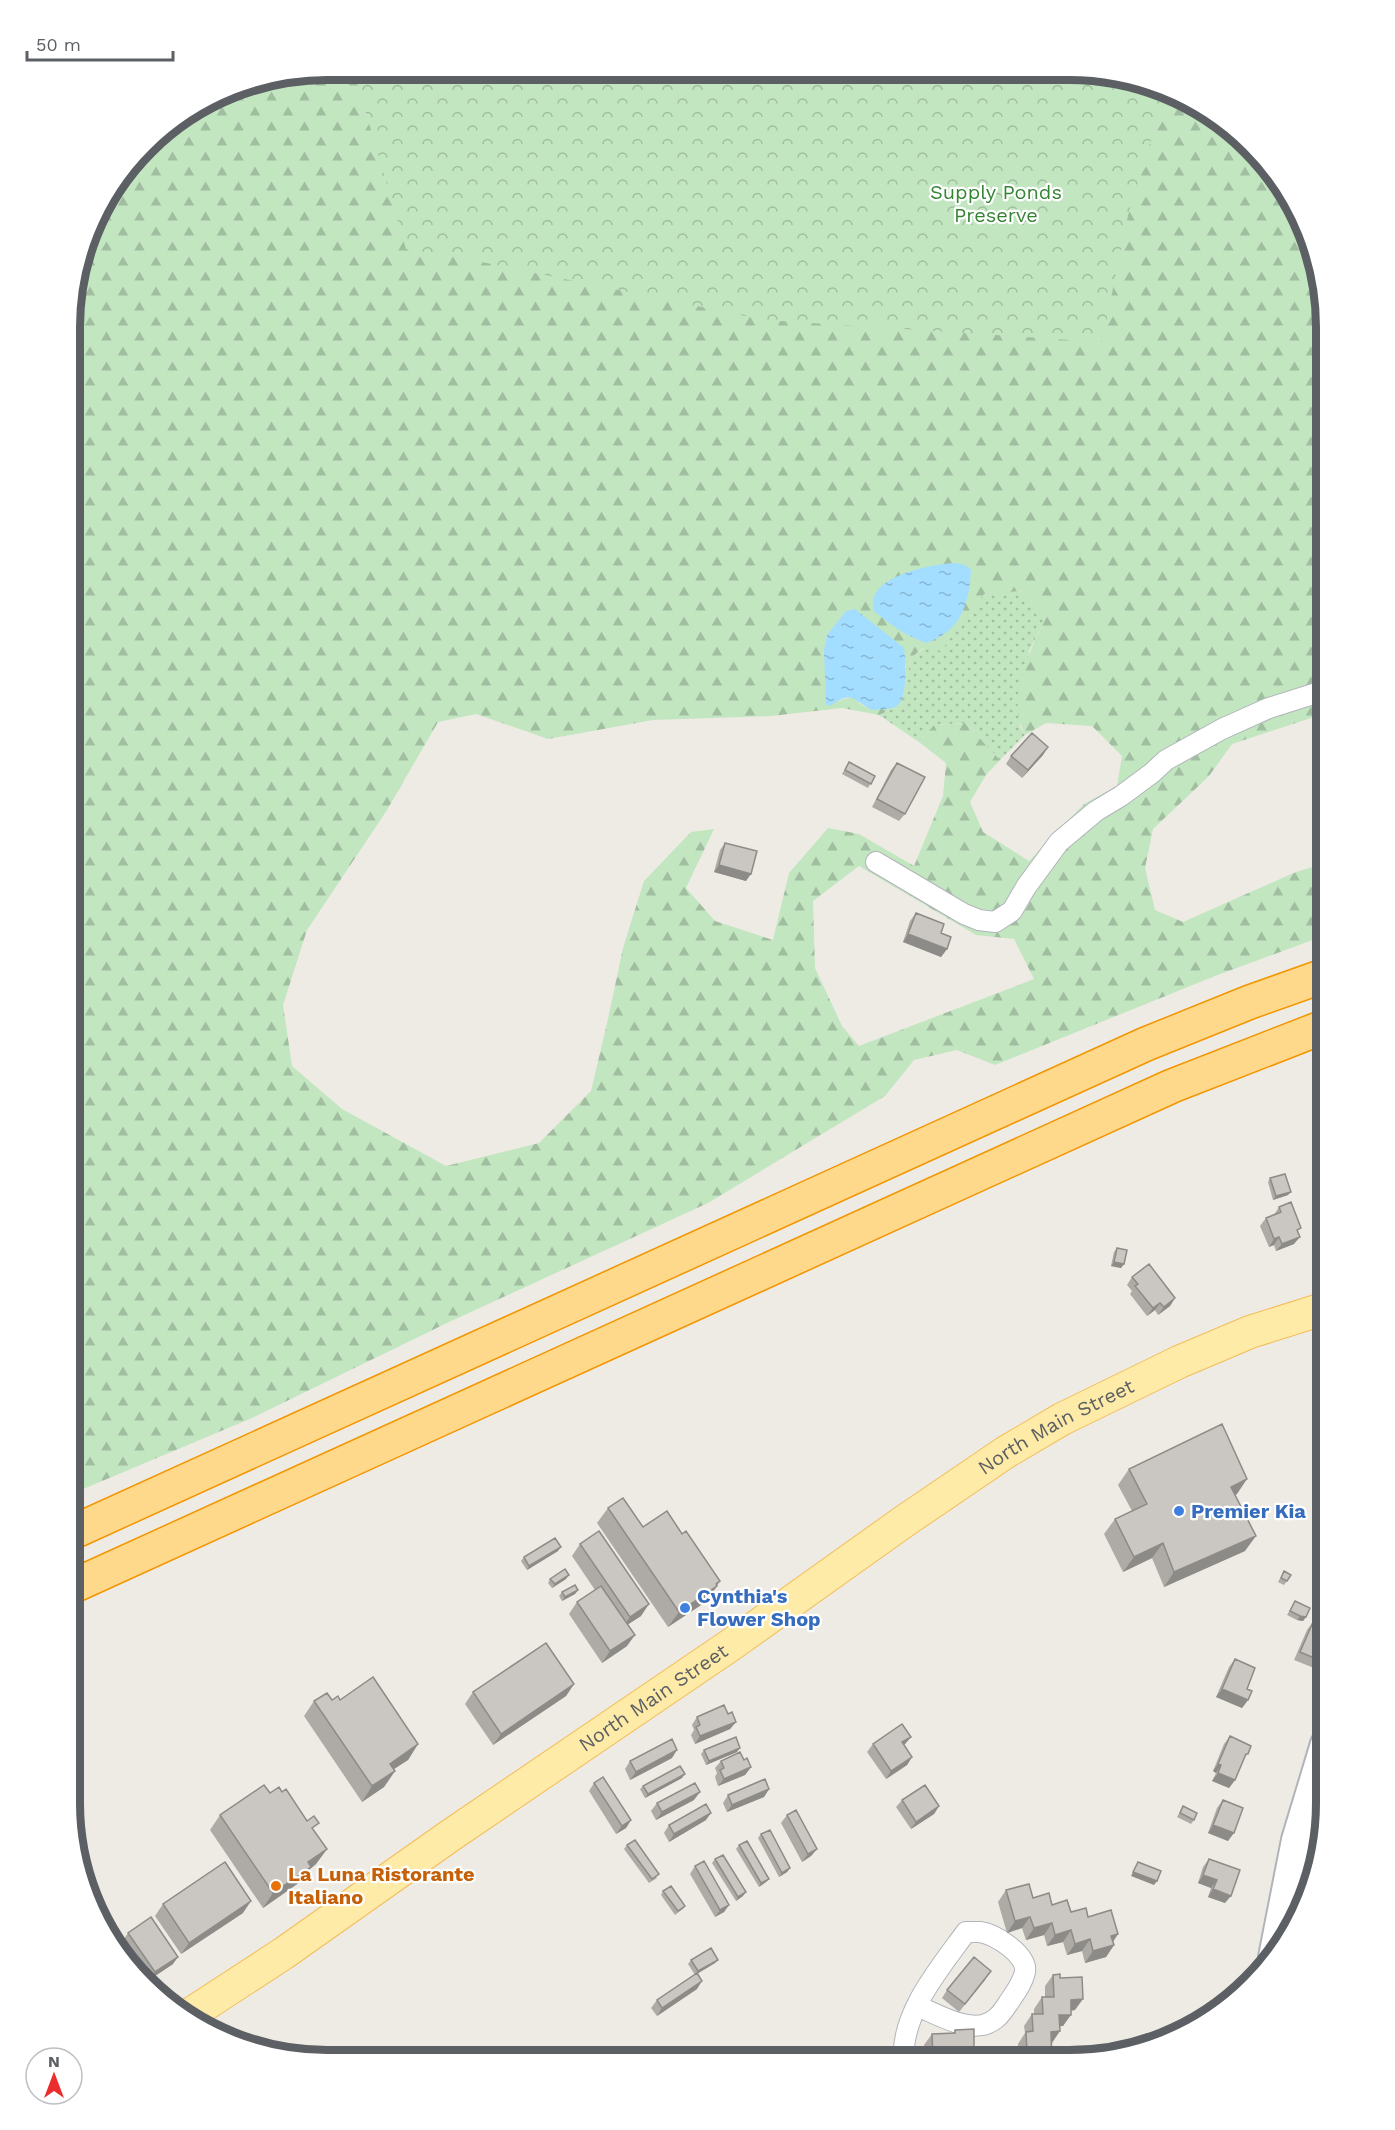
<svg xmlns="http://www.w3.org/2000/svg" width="1395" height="2130" font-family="'Work Sans',sans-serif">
  <defs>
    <pattern id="grass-dots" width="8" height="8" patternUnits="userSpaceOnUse" patternTransform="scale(1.5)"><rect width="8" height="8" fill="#c2e6c0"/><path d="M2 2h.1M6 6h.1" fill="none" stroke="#a1bea0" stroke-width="1.8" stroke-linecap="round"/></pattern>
    <pattern id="forest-firs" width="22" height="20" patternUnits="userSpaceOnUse" patternTransform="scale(1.5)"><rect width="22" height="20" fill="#c2e6c0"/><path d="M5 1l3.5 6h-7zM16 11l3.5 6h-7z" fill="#a1bea0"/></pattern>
    <pattern id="park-crowns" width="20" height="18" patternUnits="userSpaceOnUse" patternTransform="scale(1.5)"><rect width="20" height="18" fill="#c2e6c0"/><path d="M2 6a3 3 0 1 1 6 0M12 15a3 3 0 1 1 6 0" fill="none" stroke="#a1bea0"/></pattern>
    <pattern id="water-ripples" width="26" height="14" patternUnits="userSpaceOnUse" patternTransform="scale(1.5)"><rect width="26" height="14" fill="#a3ddff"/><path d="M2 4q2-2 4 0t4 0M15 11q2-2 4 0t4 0" fill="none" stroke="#88b7d2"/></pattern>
  </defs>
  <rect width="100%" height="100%" fill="#eeebe4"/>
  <path fill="url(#grass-dots)" d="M1020,591L1047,616L1029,651L1020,727L1025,735L1000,760L965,723L934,725L919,742L879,715L901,705L911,658L966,616L984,593Z"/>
  <path fill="url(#forest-firs)" fill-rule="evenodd" d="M327,69L1102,71L1167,89L1225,122L1273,170L1306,228L1326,327V713L1232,744L1209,776L1153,829L1145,868L1155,910L1183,922L1296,872L1326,863V935L1215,976L995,1065L957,1050L914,1060L885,1096L708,1203L447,1323L252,1418L69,1495L71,293L96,212L157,133L228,88ZM1020,591L1047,616C1030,650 1005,697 1025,735L1046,723L1092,726L1122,756L1117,786L1084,804L1029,861L983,832L970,802L986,775L1000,760L965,723L934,725L919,742L946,763L943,796L914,866L859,834L828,828L789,873L773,940L715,921L686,888L714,829L691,832L644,881L623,948L608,1019L591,1091L539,1143L446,1166L342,1109L292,1066L283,1005L307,930L387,810L438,722L476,714L548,739L653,720L771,716L842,708L879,715L901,705L911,658L923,648L941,651L984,594ZM846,612L906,666C903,687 908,708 882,708C878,708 871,709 867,707C852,702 860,693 838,701L824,649L827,635ZM859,866L976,935L1014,939L1034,979L859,1046L842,1026L815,968L813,901Z"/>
  <path fill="url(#park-crowns)" d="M353,69L1102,71L1167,89L1129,211L1102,342L765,320L452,256L406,249Z"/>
  <path fill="url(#water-ripples)" d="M955,563L965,565L971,570C970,593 965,620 944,634C939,638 932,640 927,643C907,637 890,624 874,611C874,607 872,604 873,601C877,574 934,564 955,563Z
    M855,609L904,648C906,660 908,698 897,706C891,710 879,709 872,710C852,700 853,690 830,706L826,704L824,649L827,635L846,611Z"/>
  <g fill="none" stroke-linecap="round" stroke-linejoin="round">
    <defs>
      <path id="street" d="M876,862L964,914L979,920L995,922L1012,911L1026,887L1059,842L1096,811L1121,796L1152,773L1166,760L1222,729L1269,708L1326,690
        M904,2061C900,2014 940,1968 966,1932C971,1932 976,1932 980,1932C995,1934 1028,1955 1025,1972C1022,1985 1014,1994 1007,2005C1001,2014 995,2022 983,2025C961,2029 937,2014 917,2006"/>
      <path id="secondary" d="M1273,1957L1296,1840L1325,1744"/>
      <g id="primary">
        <path id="s1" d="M186,2017L284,1953L451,1835L732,1644L906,1520L1006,1452L1062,1419L1179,1362L1250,1332L1326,1308"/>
      </g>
      <path id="highway" d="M69,1534L1146,1044L1250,1002L1326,975
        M69,1588L1172,1086L1326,1026"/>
    </defs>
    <use href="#street" stroke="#b1b5b9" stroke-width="22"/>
    <use href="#secondary" stroke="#b0b4b9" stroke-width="32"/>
    <use href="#primary" stroke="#f3bd58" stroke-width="34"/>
    <use href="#highway" stroke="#f29500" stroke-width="36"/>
    <use href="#street" stroke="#fff" stroke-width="20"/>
    <use href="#secondary" stroke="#fff" stroke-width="28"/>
    <use href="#primary" stroke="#ffeba8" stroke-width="32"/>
    <use href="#highway" stroke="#fed98b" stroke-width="33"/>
  </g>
  <path fill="#aeaaa6" d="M1043,755L1022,778L1006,764L1011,756Z
    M849,762L875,776L868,788L842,774Z
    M897,763L905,814L899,821L872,807L891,770Z
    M725,843L746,881L714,872L720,850Z
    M916,913L941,933L947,949L941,957L903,942L910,921Z
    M1270,1178L1288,1195L1273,1200L1268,1182Z
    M1279,1207L1298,1233L1294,1244L1276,1251L1274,1245L1269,1247L1260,1226L1266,1218L1274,1215Z
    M1117,1248L1124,1264L1121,1268L1111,1266L1114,1252Z
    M1132,1277L1175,1298L1170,1306L1158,1315L1155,1310L1147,1316L1130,1294L1132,1291L1127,1285Z
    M1129,1469L1237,1494L1235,1495L1245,1551L1164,1587L1152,1558L1123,1572L1104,1534L1115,1519L1132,1511L1118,1485Z
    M608,1508L643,1527L717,1585V1586L707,1601L668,1627L597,1523Z
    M580,1544L641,1616L628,1624L627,1646L602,1663L569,1614L577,1602L595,1590L572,1556Z
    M558,1551L527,1570L521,1561L524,1557Z
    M1284,1571L1287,1581L1284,1585L1278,1582Z
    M550,1579H566L552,1588L548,1583Z
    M578,1590L575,1594L562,1601L559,1596L562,1592Z
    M1326,1590V1614L1316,1609Z
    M1295,1601L1306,1617L1303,1621L1297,1620L1287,1615Z
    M1313,1622L1319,1660L1314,1668L1294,1660L1307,1630Z
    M1235,1659L1247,1689L1248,1700L1242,1708L1216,1697L1229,1667Z
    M574,1684L566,1696L493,1745L465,1704L473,1692Z
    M340,1700L418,1744L408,1760L393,1769L395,1771L384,1787L362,1802L304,1716L314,1701Z
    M728,1714L736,1722L730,1729L695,1744L691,1735L694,1730L692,1725L697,1717Z
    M1230,1736L1235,1780L1229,1788L1212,1781L1216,1773L1213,1771L1224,1744Z
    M911,1737L904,1745L912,1757L907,1765L886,1779L867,1752L873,1744Z
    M704,1750L737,1752L706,1765L701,1754Z
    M672,1758L630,1780L625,1769L630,1761Z
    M744,1760L751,1767L745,1775L718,1786L715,1777L717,1773L715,1768L721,1761Z
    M682,1778L645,1798L640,1789L643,1786Z
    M594,1783L631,1820L626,1828L616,1834L589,1791Z
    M769,1789L764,1797L727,1812L723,1803L728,1795Z
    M694,1800L656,1820L651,1811L657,1803Z
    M902,1800L939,1806L934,1814L911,1829L896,1807Z
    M1223,1800L1228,1841L1208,1833L1217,1808Z
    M1183,1806L1194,1820L1191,1824L1177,1817Z
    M220,1815L314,1830L327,1849L316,1864L310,1869L300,1882L263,1908L210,1830Z
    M787,1815L817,1849L811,1856L802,1862L781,1823Z
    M706,1820L669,1842L664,1833L669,1825Z
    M761,1834L790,1868L787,1872L779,1877L758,1838Z
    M627,1845L657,1878L649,1883L624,1849Z
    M739,1845L769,1879L766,1882L759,1887L736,1849Z
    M715,1859L743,1896L736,1901L712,1863Z
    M1209,1859L1225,1903L1208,1897L1211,1888L1198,1883L1203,1867Z
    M695,1866L729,1905L724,1912L715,1917L690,1874Z
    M1006,1890L1033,1898L1071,1912L1088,1917L1118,1934L1113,1942L1114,1945L1106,1957L1085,1963L1082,1951L1067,1955L1063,1942L1047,1946L1044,1935L1026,1940L1022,1928L1007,1933L998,1902Z
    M663,1891L685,1906L683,1909L675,1915L661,1895Z
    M163,1904L243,1913L181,1954L155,1916Z
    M128,1933L173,1964L149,1980L123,1940Z
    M691,1960L715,1963L697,1974V1989L657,2016L651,2008L657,2000L695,1975L688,1964Z
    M1053,1975L1060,1978L1075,2010L1071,2011L1063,2026H1059L1051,2043L1052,2061H1018V2044L1025,2033L1024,2026L1032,2014H1034V2009L1042,1997H1045V1986Z
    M986,1979L959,2012L942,1998L947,1990Z
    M955,2030L981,2061H925L924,2045L932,2034L953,2033Z"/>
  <path fill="#8d8b87" d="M1048,747L1043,755L1022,778L1028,770Z
    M719,865L751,874L746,881L714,872Z
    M908,934L947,949L941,957L903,942Z
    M1291,1192L1288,1195L1273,1200L1276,1196Z
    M1279,1237L1274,1245L1269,1247L1274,1239Z
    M1300,1237L1294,1244L1276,1251L1282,1244Z
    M1114,1262L1124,1264L1121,1268L1111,1266Z
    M1175,1298L1170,1306L1158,1315L1164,1307Z
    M1160,1303L1155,1310L1147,1316L1153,1308Z
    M1247,1479L1237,1494L1221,1502L1231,1487Z
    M1256,1536L1245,1551L1164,1587L1174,1572Z
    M1163,1543L1152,1558L1123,1572L1134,1557Z
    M561,1547L558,1551L527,1570L529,1566Z
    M569,1575L566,1579L552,1588L555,1584Z
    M720,1581L707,1601L668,1627L679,1612Z
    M578,1590L575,1594L562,1601L565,1597Z
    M649,1604L641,1616L621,1629L630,1617Z
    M1300,1616L1306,1617L1303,1621L1297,1620Z
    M635,1635L627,1646L602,1663L610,1651Z
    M574,1684L566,1696L493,1745L501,1734Z
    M1222,1689L1248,1700L1242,1708L1216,1697Z
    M736,1722L730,1729L695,1744L700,1736Z
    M911,1737L905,1744L897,1750L902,1742Z
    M418,1744L408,1760L379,1779L390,1764Z
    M740,1748L737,1752L706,1765L709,1761Z
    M677,1750L672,1758L630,1780L636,1772Z
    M912,1757L907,1765L886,1779L891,1771Z
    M1218,1764L1221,1765L1216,1773L1213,1771Z
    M751,1767L745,1775L718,1786L724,1779Z
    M395,1771L384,1787L362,1802L372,1786Z
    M1218,1773L1235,1780L1229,1788L1212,1781Z
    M685,1774L682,1778L645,1798L648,1794Z
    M769,1789L764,1797L727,1812L732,1805Z
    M700,1792L694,1800L656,1820L662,1812Z
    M939,1806L934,1814L911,1829L916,1822Z
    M711,1813L706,1820L669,1842L674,1834Z
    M631,1820L626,1828L616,1834L622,1826Z
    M1213,1825L1234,1833L1228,1841L1208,1833Z
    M327,1849L316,1864L310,1869L300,1882L263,1908L273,1893L308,1862Z
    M817,1849L811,1856L802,1862L808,1854Z
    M790,1868L787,1872L779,1877L782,1873Z
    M1133,1872L1157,1881L1154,1885L1131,1876Z
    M1203,1875L1217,1880L1211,1888L1198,1883Z
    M769,1879L766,1882L759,1887L761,1883Z
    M1213,1889L1231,1896L1225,1903L1208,1897Z
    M746,1892L743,1896L736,1901L738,1897Z
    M251,1901L243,1913L181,1954L189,1943Z
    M729,1905L724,1912L715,1917L720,1910Z
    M1030,1917L1022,1928L1007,1933L1015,1921Z
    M1052,1923L1044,1935L1026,1940L1034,1928Z
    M1071,1930L1063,1942L1047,1946L1055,1935Z
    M1118,1934L1110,1946L1111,1936Z
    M1090,1939L1082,1951L1067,1955L1075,1944Z
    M1114,1945L1106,1957L1085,1963L1093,1951Z
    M178,1957L173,1964L149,1980L155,1972Z
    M718,1960L715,1963L695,1975L698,1971Z
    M702,1981L697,1989L657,2016L662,2008Z
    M1083,1999L1075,2010L1063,2011L1071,2000Z
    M1059,2015H1071L1063,2026L1051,2027Z
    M1060,2031L1052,2043L1051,2032Z
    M1027,2053H1039L1033,2061H1021Z
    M933,2057H942L940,2061H931Z"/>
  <path fill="#cac6c1" stroke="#8d8b87" stroke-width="1.5" d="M1032,733L1048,747L1028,770L1011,756Z
    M849,762L875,776L871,784L845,770Z
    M897,763L925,777L905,814L877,799Z
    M725,843L757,851L751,874L719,865Z
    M916,913L944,924L941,933L951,937L947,949L908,934Z
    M1285,1174L1291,1192L1276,1196L1270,1178Z
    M1291,1202L1301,1228L1297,1230L1300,1237L1282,1244L1279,1237L1274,1239L1266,1218L1281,1212L1279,1207Z
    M1117,1248L1127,1250L1124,1264L1114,1262Z
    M1149,1264L1175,1298L1164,1307L1160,1303L1153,1308L1135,1286L1138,1284L1132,1277Z
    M1222,1424L1247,1479L1231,1487L1256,1536L1174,1572L1163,1543L1134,1557L1115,1519L1147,1504L1129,1469Z
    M623,1498L643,1527L667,1511L682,1534L686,1531L720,1581L716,1584L717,1586L679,1612L608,1508Z
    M599,1531L649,1604L630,1617L580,1544Z
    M555,1538L561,1547L529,1566L524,1557Z
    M565,1569L569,1575L555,1584L550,1579Z
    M1284,1571L1291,1575L1287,1581L1281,1578Z
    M575,1585L578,1590L565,1597L562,1592Z
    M601,1586L635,1635L610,1651L577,1602Z
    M1326,1593V1604L1321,1602Z
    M1295,1601L1310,1608L1306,1617L1300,1616L1290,1611Z
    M1313,1622L1325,1628V1646L1319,1660L1300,1652Z
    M546,1643L574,1684L501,1734L473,1692Z
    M1235,1659L1255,1668L1247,1689L1252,1691L1248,1700L1222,1689Z
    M373,1677L418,1744L390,1764L395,1771L372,1786L314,1701L327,1693L332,1700L338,1696L340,1700Z
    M724,1705L728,1714L732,1712L736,1722L700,1736L696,1727L700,1725L697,1717Z
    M902,1724L911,1737L902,1742L912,1757L891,1771L873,1744Z
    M1230,1736L1251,1746L1248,1754H1246L1235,1780L1218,1773L1221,1765L1218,1764Z
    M736,1737L740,1748L709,1761L704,1750Z
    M672,1739L677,1750L636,1772L630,1761Z
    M740,1752L744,1760L747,1758L751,1767L724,1779L720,1770L724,1768L721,1761Z
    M680,1766L685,1774L648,1794L643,1786Z
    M603,1777L631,1820L622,1826L594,1783Z
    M765,1779L769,1789L732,1805L728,1795Z
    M695,1783L700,1792L662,1812L657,1803Z
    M264,1785L270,1793L279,1787L282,1792L286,1789L307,1821L314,1816L319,1823L312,1828L327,1849L308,1862L311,1867L273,1893L220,1815Z
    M925,1785L939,1806L916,1822L902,1800Z
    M1223,1800L1243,1808L1234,1833L1213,1825Z
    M706,1804L711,1813L674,1834L669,1825Z
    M1183,1806L1197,1813L1194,1820L1180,1813Z
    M796,1810L817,1849L808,1854L787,1815Z
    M770,1830L790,1868L782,1873L761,1834Z
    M635,1840L659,1874L652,1879L627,1845Z
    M747,1841L769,1879L761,1883L739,1845Z
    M723,1855L746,1892L738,1897L715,1859Z
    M1209,1859L1240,1870L1231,1896L1213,1889L1217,1880L1203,1875Z
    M704,1861L729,1905L720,1910L695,1866Z
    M225,1862L251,1901L189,1943L163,1904Z
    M1138,1862L1161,1871L1157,1881L1133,1872Z
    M1029,1884L1033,1898L1049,1893L1052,1905L1067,1900L1071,1912L1086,1908L1088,1917L1111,1910L1118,1934L1111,1936L1114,1945L1093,1951L1090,1939L1075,1944L1071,1930L1055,1935L1052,1923L1034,1928L1030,1917L1015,1921L1006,1890Z
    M671,1886L685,1906L678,1911L663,1891Z
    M151,1917L178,1957L155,1972L128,1933Z
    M711,1948L718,1960L698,1971L691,1960Z
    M974,1957L991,1971L965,2004L947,1990Z
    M697,1973L702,1981L662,2008L657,2000Z
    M1060,1974V1978L1082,1977L1083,1999L1071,2000V2015H1059L1060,2031L1051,2032L1052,2061H1039V2053H1027L1026,2032L1033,2031L1032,2014H1043L1042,1997H1054L1053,1975Z
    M974,2029V2053H981V2061H943L942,2057H933L932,2034L955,2033V2030Z"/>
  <g fill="#3f7fe0" stroke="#fff" stroke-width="2">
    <circle cx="1179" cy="1511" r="6"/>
    <circle cx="685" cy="1608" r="6"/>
  </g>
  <circle fill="#e8710a" stroke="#fff" stroke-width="2" cx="276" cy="1886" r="6"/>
  <g text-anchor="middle" stroke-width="4.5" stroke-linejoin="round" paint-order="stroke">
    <g font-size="20" fill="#358433" stroke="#fff">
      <text x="996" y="199">Supply Ponds<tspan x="996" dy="23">Preserve</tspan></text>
    </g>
    <g font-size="20" fill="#5c6064" stroke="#fff">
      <text dy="7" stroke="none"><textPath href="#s1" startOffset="1052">North Main Street</textPath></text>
      <text dy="7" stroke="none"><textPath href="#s1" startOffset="566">North Main Street</textPath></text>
    </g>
    <g font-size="20" font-weight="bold" fill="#366cbe" stroke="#fff" text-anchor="start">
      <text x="1191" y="1518">Premier Kia</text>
      <text x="697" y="1603">Cynthia's<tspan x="697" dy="23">Flower Shop</tspan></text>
    </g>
    <g font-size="20" font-weight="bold" fill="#c56008" stroke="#fff" text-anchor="start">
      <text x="288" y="1881">La Luna Ristorante<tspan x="288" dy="23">Italiano</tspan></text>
    </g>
  </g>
  <path d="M0 0H1395V2130H0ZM327 80H1069A247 247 0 0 1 1316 327V1803A247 247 0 0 1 1069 2050H327A247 247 0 0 1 80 1803V327A247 247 0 0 1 327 80Z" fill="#fff" fill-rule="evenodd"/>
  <path fill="none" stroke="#5c6064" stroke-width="8" d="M327 80H1069A247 247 0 0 1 1316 327V1803A247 247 0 0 1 1069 2050H327A247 247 0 0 1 80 1803V327A247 247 0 0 1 327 80Z"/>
  <g transform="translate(54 2076)"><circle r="28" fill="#ffffff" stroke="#bebfc1" stroke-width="1.5"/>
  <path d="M0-4.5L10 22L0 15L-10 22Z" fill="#eb2e2d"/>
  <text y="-9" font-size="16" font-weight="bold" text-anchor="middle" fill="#5c6064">N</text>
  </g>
  <path d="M27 51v9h146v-9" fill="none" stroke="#5c6064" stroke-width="3"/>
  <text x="36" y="51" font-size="18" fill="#5c6064" stroke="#ffffff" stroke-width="4.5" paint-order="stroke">50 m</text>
</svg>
